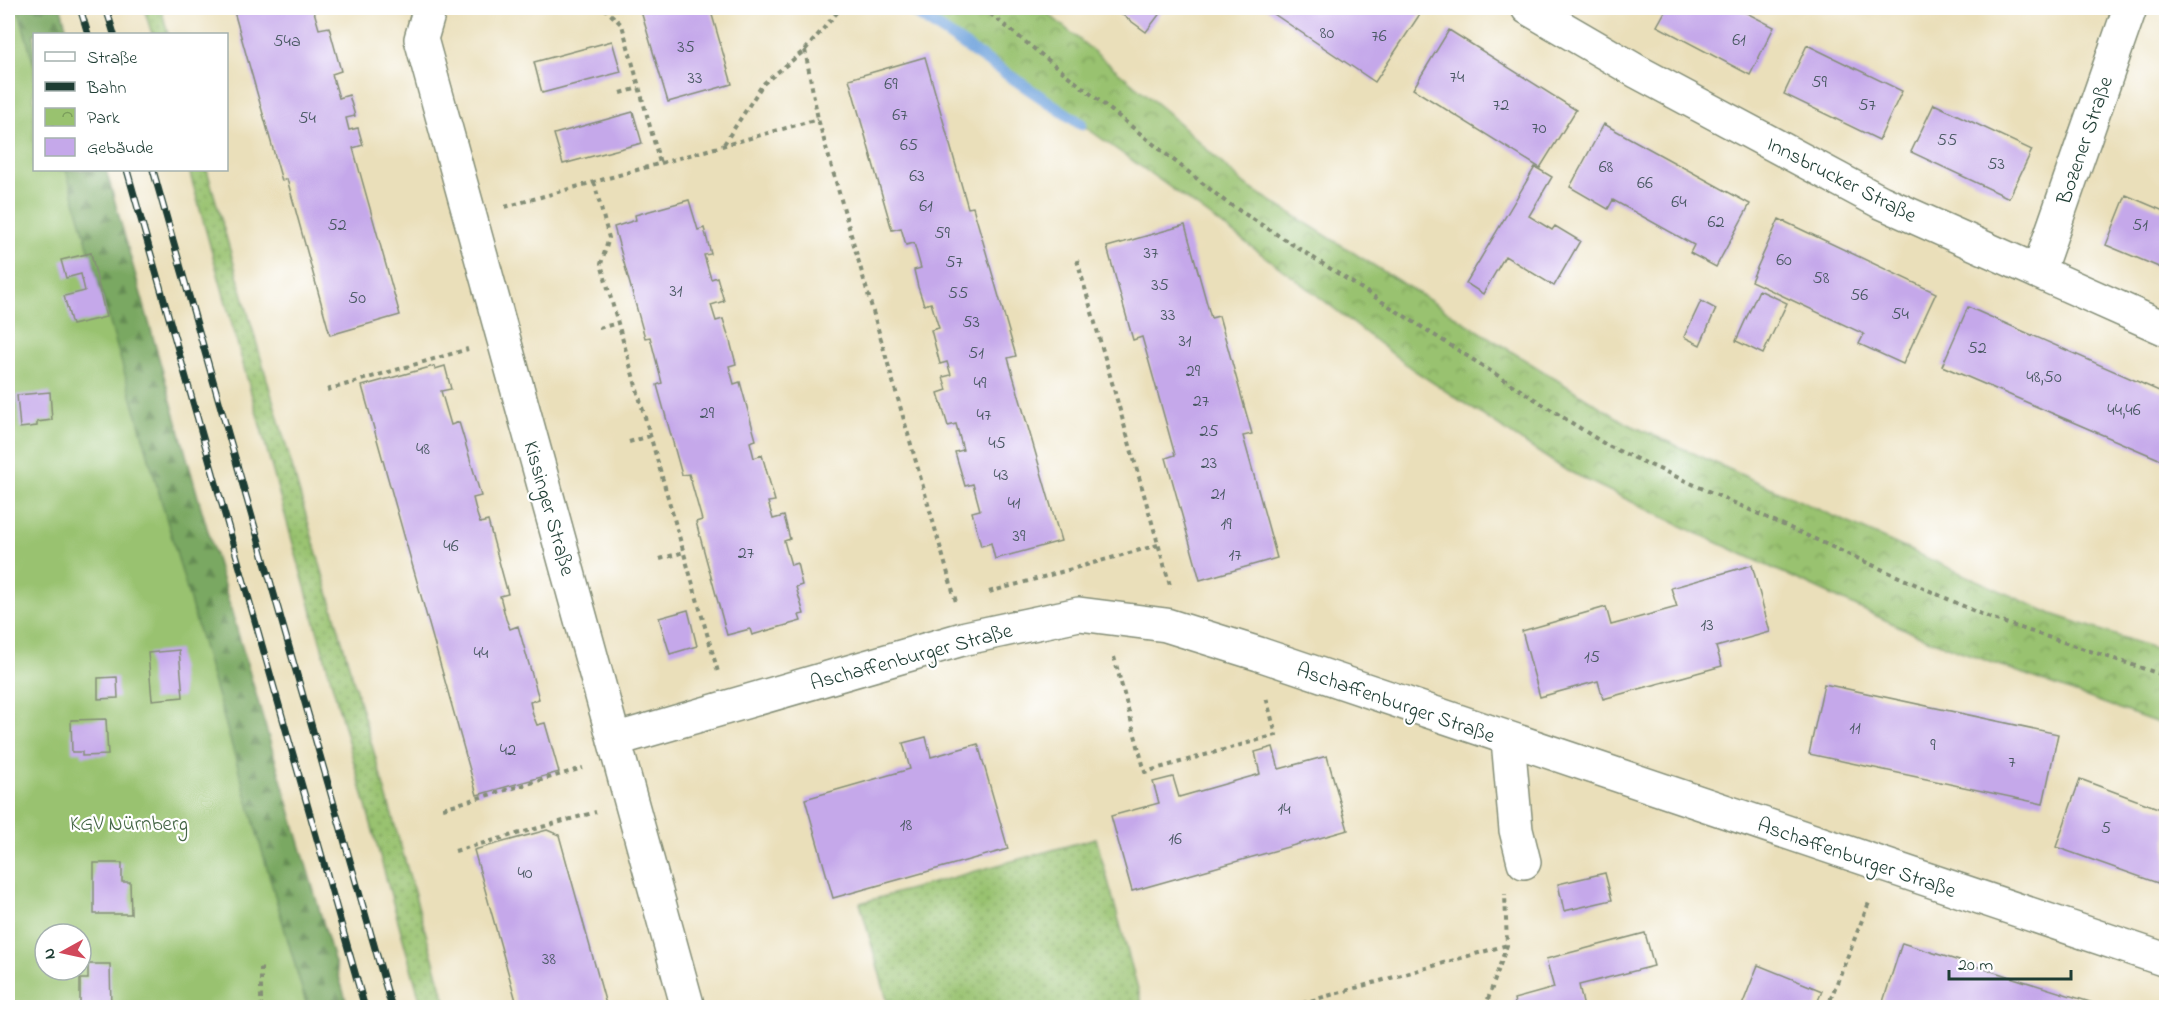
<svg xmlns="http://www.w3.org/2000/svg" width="2174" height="1015" font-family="'Indie Flower',sans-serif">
  <defs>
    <pattern id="grass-dots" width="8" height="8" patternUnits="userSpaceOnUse" patternTransform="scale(1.5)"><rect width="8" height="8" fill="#99c26f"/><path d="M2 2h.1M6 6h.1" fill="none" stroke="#7c9f5c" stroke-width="1.8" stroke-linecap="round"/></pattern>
    <pattern id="forest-firs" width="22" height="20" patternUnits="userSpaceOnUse" patternTransform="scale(1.5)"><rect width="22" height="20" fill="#7aa862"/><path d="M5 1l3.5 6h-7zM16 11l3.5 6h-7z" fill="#638a52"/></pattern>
    <pattern id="park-crowns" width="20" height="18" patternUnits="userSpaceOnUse" patternTransform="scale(1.5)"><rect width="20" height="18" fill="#99c26f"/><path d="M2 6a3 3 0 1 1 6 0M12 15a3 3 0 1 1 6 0" fill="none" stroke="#7c9f5c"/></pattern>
  </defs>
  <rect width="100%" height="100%" fill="#fff"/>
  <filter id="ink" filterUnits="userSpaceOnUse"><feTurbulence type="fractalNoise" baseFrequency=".0167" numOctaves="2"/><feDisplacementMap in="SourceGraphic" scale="12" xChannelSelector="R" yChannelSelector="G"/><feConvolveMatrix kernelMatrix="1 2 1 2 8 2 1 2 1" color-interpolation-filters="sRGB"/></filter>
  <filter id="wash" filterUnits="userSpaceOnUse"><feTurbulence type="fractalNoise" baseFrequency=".008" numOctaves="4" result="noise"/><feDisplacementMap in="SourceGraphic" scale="24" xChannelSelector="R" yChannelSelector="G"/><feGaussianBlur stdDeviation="1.35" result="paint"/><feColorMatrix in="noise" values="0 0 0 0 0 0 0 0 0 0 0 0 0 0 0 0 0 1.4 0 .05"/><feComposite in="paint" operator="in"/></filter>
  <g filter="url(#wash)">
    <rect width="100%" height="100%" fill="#eadfba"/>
    <path fill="url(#grass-dots)" stroke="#5c8052" stroke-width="1.5" d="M144,8H161L168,34H152Z
      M189,170H207L447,1007H422Z
      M1096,838L1143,1007H889L860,903Z"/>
    <path fill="url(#forest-firs)" stroke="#4c724b" stroke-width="1.5" d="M18,8H61L68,34H34V66Z
      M66,170H106L200,504L348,1007H307Z"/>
    <path fill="url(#park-crowns)" stroke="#5c8052" stroke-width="1.5" d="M909,8H1041L1167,112L1245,185L1626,423L2052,614L2166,652V726L1922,637L1688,529L1564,469L1412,369L1309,289L1203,211L1081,124Z"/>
    <path fill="#99c26f" stroke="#5c8052" stroke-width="1.5" fill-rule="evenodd" d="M8,8H18L34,66V170H66L307,1007H8ZM45,934H81V970H45Z"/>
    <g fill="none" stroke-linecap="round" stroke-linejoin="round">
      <path stroke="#70a3dc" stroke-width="12" d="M909,8L1081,124"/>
    </g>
    <g id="blocks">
      <path fill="#c5a8ea" d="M233,8H313L319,29L329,27L341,71L332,74L339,98L349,95L355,116L346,118L349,130L358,128L363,145L353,148L400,315L330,335L287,179L282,181Z
        M640,8H710L732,84L668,102Z
        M1113,8H1164L1146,32Z
        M1265,8H1409L1420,14L1375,82Z
        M1667,8H1737L1774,27L1750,75L1657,26Z
        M1449,30L1576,110L1540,168L1413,89Z
        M612,41L621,72L542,93L534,62Z
        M1807,45L1902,91L1879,140L1784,94Z
        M925,57L968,208L973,207L1016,356L1008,358L1061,541L995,559L991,543L981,546L972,512L980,510L973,484L965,486L955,452L963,450L956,424L948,426L938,393L947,390L943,377L951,375L947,362L940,364L931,330L939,328L931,303L924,305L918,287L914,270L921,268L914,243L906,245L901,228L892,230L849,79Z
        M1934,104L2032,150L2009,198L1911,152Z
        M633,112L642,143L563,164L554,134Z
        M1604,124L1750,204L1716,267L1690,253L1694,245L1613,200L1608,209L1570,187Z
        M1535,167L1552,177L1529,216L1552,230L1555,226L1580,241L1554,286L1505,256L1483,294L1466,283Z
        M2126,195L2166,212V270L2106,245Z
        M689,200L698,230L704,228L711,254L704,255L711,279L717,277L724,301L711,305L716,321L723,319L730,341L736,364L729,366L734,384L740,382L756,440L750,442L754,458L762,455L775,501L768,502L773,519L784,516L790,539L784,541L791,565L797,563L802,585L796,587L804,614L799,615L801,621L752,635L750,629L727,635L696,522L702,520L689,474L682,475L657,385L662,383L650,337L645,338L614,227L636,220L635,215Z
        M1779,219L1936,293L1903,364L1859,344L1864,334L1751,281Z
        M1185,225L1211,318L1219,316L1252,434L1243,436L1277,558L1200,580L1166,458L1175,455L1142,337L1133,340L1107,247Z
        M91,253L106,317L72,325L64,296L85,291L81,274L66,278L61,260Z
        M1759,290L1787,303L1763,354L1736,341Z
        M1701,301L1716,309L1700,345L1684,337Z
        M1968,307L2166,394V462L1942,366Z
        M434,366L435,369L445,366L451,389L441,391L451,425L459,422L481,496L473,498L477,514L480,523L488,521L508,594L500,596L506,619L510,629L518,626L539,699L530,702L533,715L537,725L545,723L559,772L477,795L362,386Z
        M50,392L52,420L37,422V426L20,428L17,395Z
        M1752,565L1770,632L1716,647L1722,666L1603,699L1598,681L1540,697L1522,631L1606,607L1611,625L1677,607L1671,588Z
        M688,610L697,646L670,654L659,618Z
        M179,650L183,697L152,700L148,653Z
        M117,677L118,698L98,699V678Z
        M1824,684L2058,734L2043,804L1809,754Z
        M106,719L108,755L82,756V752H72L71,720Z
        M926,737L931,757L978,744L1008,849L833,898L805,799L910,769L903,743Z
        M1273,747L1279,769L1327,756L1348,830L1132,891L1111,816L1159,803L1153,782L1173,777L1179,797L1260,774L1255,752Z
        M2080,779L2166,811V886L2056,847Z
        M547,830L559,835L607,1008H518L474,850Z
        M94,863H122V882H130L131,914H94Z
        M1605,873L1612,900L1564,911L1558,884Z
        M1645,933L1654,966L1579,985L1584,1008H1516L1514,999L1554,988L1546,959Z
        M1902,943L2106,1007V1008H1881Z
        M88,964H110L111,1008H80V979H88Z
        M1758,965L1822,991L1815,1008H1741Z"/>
    </g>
  </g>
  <g filter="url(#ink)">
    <use href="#blocks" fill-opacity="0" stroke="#848e77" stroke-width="1.5"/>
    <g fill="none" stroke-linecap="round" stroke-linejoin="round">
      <defs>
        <path id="street" d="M430,8L421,39L688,1008
          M1528,8L1638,72L1881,202L2166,329
          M2038,272L2130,8
          M614,740L966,638L1079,614L1166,625L1259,654L2166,960
          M1508,740L1516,830L1524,862"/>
      </defs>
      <use href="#street" stroke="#848e77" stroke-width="36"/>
      <path stroke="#848e77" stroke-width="4" stroke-dasharray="4.5 4.5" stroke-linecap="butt" d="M604,8L622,25L660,163
        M983,8L1226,202L1608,446L1990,618L2166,676
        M8,41V68
        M805,50L818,119L956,602
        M621,93L639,88
        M724,144L763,84L805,50L841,8
        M594,182L609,238L601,264L718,672
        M505,207L818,119
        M1077,260L1171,589
        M599,328L618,323
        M327,390L468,349
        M629,442L650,436
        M660,559L684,552
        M989,592L1158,545
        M1114,657L1145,772L1276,735L1266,697
        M443,808L583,768
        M455,851L596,812
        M261,1008V967
        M1285,1008L1507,945
        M1485,1008L1507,945L1505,894
        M1827,1008L1870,900"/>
      <use href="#street" stroke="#fff" stroke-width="33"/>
      <defs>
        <path id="rail" d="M80,8L88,34
          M106,8L114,34
          M127,170L365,1008
          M153,170L392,1008"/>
      </defs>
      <use href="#rail" stroke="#1f3d34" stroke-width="7"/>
      <use href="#rail" stroke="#fff" stroke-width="4.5" stroke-dasharray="14" stroke-linecap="butt"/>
    </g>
  </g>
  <g text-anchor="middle" stroke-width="4.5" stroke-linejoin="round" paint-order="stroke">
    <g font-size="18" fill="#485862">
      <text x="1327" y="38">80</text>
      <text x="1379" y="41">76</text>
      <text x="1739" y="45">61</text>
      <text x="287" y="46">54a</text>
      <text x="686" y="52">35</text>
      <text x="1457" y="82">74</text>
      <text x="695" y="83">33</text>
      <text x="1819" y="87">59</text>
      <text x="891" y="89">69</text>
      <text x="1501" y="110">72</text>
      <text x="1867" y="110">57</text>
      <text x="900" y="120">67</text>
      <text x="307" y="123">54</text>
      <text x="1539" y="133">70</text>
      <text x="1947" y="145">55</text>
      <text x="909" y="150">65</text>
      <text x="1996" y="169">53</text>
      <text x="1606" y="172">68</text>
      <text x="917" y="181">63</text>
      <text x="1645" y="188">66</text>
      <text x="1679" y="207">64</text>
      <text x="926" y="211">61</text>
      <text x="1716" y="227">62</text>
      <text x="337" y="230">52</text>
      <text x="2140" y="230">51</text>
      <text x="942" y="238">59</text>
      <text x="1151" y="258">37</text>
      <text x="1784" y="265">60</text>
      <text x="954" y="267">57</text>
      <text x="1821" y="283">58</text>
      <text x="1160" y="290">35</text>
      <text x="676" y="296">31</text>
      <text x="958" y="298">55</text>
      <text x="1859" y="300">56</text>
      <text x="357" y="303">50</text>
      <text x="1900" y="319">54</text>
      <text x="1168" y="320">33</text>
      <text x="971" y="327">53</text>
      <text x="1185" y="346">31</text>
      <text x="1977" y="353">52</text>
      <text x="976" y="358">51</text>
      <text x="1193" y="376">29</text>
      <text x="2044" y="382">48,50</text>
      <text x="980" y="388">49</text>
      <text x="1201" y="406">27</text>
      <text x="2124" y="415">44,46</text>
      <text x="707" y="418">29</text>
      <text x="984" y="420">47</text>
      <text x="1209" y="436">25</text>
      <text x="997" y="448">45</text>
      <text x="423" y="454">48</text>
      <text x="1209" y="468">23</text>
      <text x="1001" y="480">43</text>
      <text x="1218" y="499">21</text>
      <text x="1014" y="508">41</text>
      <text x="1226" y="529">19</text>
      <text x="1019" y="541">39</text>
      <text x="451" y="551">46</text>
      <text x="746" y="558">27</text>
      <text x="1235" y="560">17</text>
      <text x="1707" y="630">13</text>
      <text x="481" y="658">44</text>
      <text x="1592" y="662">15</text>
      <text x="1855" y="733">11</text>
      <text x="1933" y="750">9</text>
      <text x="508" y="755">42</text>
      <text x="2012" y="767">7</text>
      <text x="1284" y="814">14</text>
      <text x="906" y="830">18</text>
      <text x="2106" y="833">5</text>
      <text x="1175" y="844">16</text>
      <text x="525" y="878">40</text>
      <text x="549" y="964">38</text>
    </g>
    <g font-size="21" fill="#1f3d34" stroke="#fff">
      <text transform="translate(2084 140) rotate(-71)" y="7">Bozener Straße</text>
      <text transform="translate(1842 179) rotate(27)" y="7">Innsbrucker Straße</text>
      <text transform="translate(550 508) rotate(74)" y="7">Kissinger Straße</text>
      <text transform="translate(911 656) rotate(-15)" y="7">Aschaffenburger Straße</text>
      <text transform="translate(1396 702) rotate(19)" y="7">Aschaffenburger Straße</text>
      <text transform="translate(1857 857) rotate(19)" y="7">Aschaffenburger Straße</text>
    </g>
    <g font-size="21" fill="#446546" stroke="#fff">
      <text x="129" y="830">KGV Nürnberg</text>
    </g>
  </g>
  <rect width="2174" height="1015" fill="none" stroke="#fff" stroke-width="30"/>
  <rect x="33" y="33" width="195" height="138" fill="#ffffff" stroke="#a5b1ae" stroke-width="1.5"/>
  <rect x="45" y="52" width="30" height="9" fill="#ffffff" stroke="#a5b1ae" stroke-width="1.5"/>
  <text x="87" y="63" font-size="18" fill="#1f3d34">Straße</text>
  <rect x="45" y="82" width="30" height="9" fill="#1f3d34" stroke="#a5b1ae" stroke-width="1.5"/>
  <text x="87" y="93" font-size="18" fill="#1f3d34">Bahn</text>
  <rect x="45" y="108" width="30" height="18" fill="url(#park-crowns)" stroke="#a5b1ae" stroke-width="1.5"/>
  <text x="87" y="123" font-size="18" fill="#1f3d34">Park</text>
  <rect x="45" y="138" width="30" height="18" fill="#c5a8ea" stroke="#a5b1ae" stroke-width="1.5"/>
  <text x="87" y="153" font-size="18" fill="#1f3d34">Gebäude</text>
  <g transform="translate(63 952) rotate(262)"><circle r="28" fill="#ffffff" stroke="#a5b1ae" stroke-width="1.5"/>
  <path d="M0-4.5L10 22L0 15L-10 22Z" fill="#d1495b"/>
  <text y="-9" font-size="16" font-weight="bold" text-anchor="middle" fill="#1f3d34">N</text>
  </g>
  <path d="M1949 970v9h122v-9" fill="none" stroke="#1f3d34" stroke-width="3"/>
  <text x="1958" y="970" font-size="18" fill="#1f3d34" stroke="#ffffff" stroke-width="4.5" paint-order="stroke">20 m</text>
</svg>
